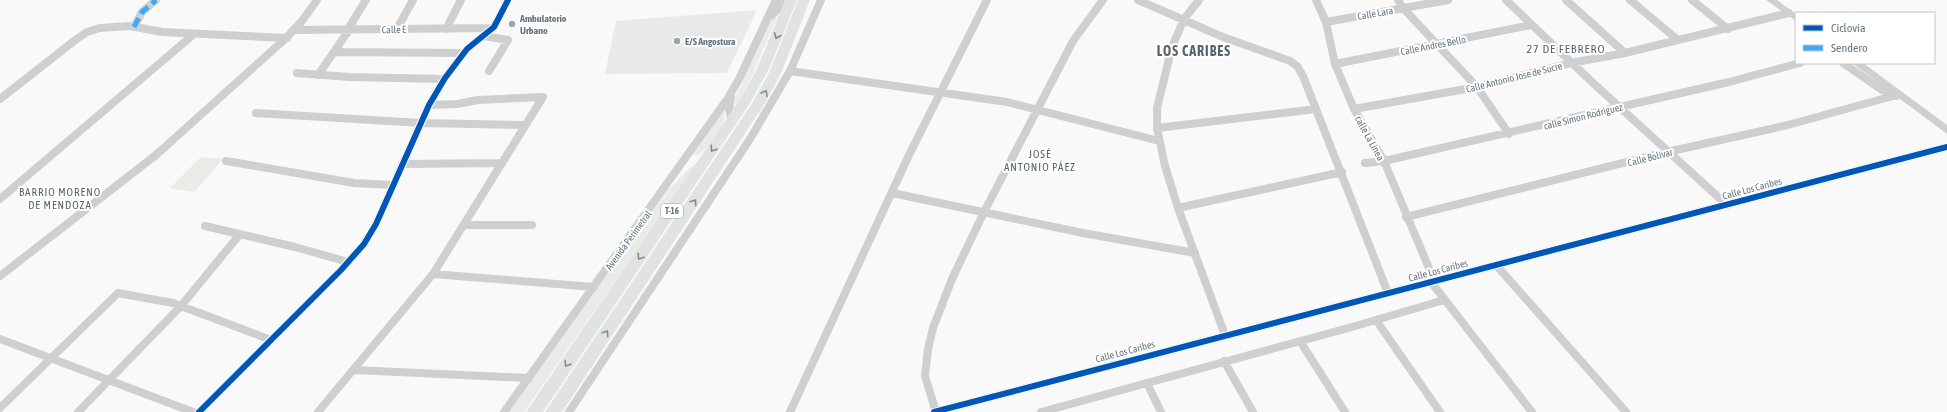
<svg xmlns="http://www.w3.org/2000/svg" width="1947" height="412" font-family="'Asap Condensed',sans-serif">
  <rect width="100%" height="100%" fill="#f9f9f9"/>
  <path fill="#e8e9e9" d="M757,10L727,73L605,74L616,21Z"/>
  <path fill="#e8ebe6" d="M774,17H777L750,80L738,103L735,104C734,95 740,89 743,81C751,60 758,33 774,17Z
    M724,109C728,125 710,144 699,155H693Z
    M201,157L223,159L194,192L170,188Z
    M692,166H695L524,412H508L668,190Z"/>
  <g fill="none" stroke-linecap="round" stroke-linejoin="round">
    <path stroke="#cecfd0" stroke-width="8" d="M1138,0L1223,37L1290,61L1297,66L1303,76L1388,293
      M1199,0L1184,19L1172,47L1157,108V128L1165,166L1178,208L1225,335
      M1316,0L1326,22L1335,64L1354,109L1384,161L1431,273
      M1398,0L1403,8L1477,87L1509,134
      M1506,0L1592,82L1727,205
      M1566,0L1625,53
      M1630,0L1678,40
      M1692,0L1728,29
      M772,15L787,0
      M1326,22L1448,0
      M134,27L142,12L156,0
      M348,29L366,0
      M397,29L413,0
      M446,29L461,0
      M294,30L493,28
      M484,36L508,40L489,71
      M334,52L463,53
      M1843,63L1882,90L1896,96
      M1335,64L1531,25
      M790,71L1007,102L1159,141
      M297,73L349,77L444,79
      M318,75L349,30
      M731,97L729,109L732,122
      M0,99L74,41L87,32L100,28L130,26L162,32L287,38
      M429,105L457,104L478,100L543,97
      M1354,109L1477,87L1571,63L1625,53L1789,13
      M256,113L421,123L524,125
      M1157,128L1316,109
      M226,161L354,183L392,185
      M1365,163L1384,161L1729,82L1800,63
      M402,164L502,163
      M892,193L1083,233L1195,253
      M0,199L194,34
      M1178,208L1342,172
      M1406,217L1667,152L1788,125L1893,96
      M464,225H532
      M205,226L295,247L348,262
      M1496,265L1626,412
      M433,274L594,287
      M0,276L156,155L284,40L302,21L317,0
      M1431,282L1532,412
      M1376,320L1440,412
      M0,339L193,412
      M1300,341L1345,412
      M1224,361L1253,412
      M354,370L529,378
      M1147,383L1161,412
      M0,408L118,293L173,303L271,340
      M78,412L181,306L240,234
      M199,412L341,270L364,244L376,224L429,105L445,78L467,49L494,27L508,0
      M318,412L433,274L543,97
      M504,412L728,98L739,79L776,0
      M569,412L750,139L790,71L821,0
      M790,412L909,155L987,0
      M934,412L1947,147
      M936,412L925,376L928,349L933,328L952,279L984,212L1073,41L1103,0
      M1041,412L1352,327L1444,300"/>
    <path fill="#cecfd0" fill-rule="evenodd" d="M1766,0H1777L1796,14V21Z
      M1852,63H1863L1947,125V134Z"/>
    <path fill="#e1e2e2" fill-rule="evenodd" d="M785,0H797L769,69L750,103L543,412H526L740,99L757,69Z
      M798,0H810L782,71L765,103L562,412H545L753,102L770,71Z"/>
    <path stroke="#3fa9f5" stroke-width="5" stroke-dasharray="10 5" stroke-linecap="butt" d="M134,27L142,12L156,0"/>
    <defs>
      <path id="cycleway" d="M199,412L341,270L364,244L376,224L429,105L445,78L467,49L494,27L508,0
        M934,412L1947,147"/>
    </defs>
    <use href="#cycleway" stroke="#fff" stroke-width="8"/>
    <use href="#cycleway" stroke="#0057b8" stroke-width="6"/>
  </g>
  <defs><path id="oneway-chevron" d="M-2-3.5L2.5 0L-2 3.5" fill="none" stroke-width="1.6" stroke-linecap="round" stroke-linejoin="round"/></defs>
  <g stroke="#7e8c96">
    <use href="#oneway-chevron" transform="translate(777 36) rotate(113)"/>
    <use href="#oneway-chevron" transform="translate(765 93) rotate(-61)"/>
    <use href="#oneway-chevron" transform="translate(713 149) rotate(124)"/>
    <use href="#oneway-chevron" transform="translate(694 202) rotate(-56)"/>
    <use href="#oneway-chevron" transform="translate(640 257) rotate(124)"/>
    <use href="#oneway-chevron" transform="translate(606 333) rotate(-56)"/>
    <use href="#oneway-chevron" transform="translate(567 364) rotate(124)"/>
  </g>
  <g fill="#99a4ac" stroke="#fff" stroke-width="1.5">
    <circle cx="512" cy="24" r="4"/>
    <circle cx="677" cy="41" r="4"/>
  </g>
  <g text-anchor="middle" stroke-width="4" stroke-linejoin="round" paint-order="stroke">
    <rect fill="#fff" stroke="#939fa8" stroke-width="1" x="661" y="204" width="22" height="14" rx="3"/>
    <g font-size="9" font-weight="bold" fill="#657683">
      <text x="672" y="214">T-16</text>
    </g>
    <g font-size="10" fill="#657683" stroke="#fff">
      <text transform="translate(1375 13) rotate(-10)" y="4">Calle Lara</text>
      <text transform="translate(394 29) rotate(-1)" y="4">Calle E</text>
      <text transform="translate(1433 45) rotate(-11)" y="4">Calle Andres Bello</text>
      <text transform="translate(1514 77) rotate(-14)" y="4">Calle Antonio Jose de Sucre</text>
      <text transform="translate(1583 116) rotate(-14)" y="4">calle Simon Rodriguez</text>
      <text transform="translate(1370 138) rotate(61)" y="4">calle La Linea</text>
      <text transform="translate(1650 157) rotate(-14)" y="4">Calle Bolivar</text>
      <text transform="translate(1752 188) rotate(-15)" y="4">Calle Los Caribes</text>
      <text transform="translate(628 240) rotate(-54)" y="4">Avenida Perimetral</text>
      <text transform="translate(1438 270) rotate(-15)" y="4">Calle Los Caribes</text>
      <text transform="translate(1125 351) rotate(-15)" y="4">Calle Los Caribes</text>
    </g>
    <g font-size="10" font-weight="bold" fill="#657683" stroke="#fff" text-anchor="start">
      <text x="520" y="22">Ambulatorio<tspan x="520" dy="12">Urbano</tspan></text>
      <text x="685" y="45">E/S Angostura</text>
    </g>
    <g font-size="11" letter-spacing="1" fill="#57646e" stroke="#fff">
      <text x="1040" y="158">JOSÉ<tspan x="1040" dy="13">ANTONIO PÁEZ</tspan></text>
      <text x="60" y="196">BARRIO MORENO<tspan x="60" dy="13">DE MENDOZA</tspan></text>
    </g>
    <g font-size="12" letter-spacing="1" fill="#57646e" stroke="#fff">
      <text x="1566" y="53">27 DE FEBRERO</text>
    </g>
    <g font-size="14" font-weight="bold" letter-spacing="1" fill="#57646e" stroke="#fff">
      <text x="1194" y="56">LOS CARIBES</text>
    </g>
  </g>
  <rect x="1795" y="12" width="140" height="52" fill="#ffffff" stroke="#c1c8cd"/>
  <rect x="1803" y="25" width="20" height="6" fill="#0057b8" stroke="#c1c8cd"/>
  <text x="1831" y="32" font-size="12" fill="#657683">Ciclovía</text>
  <rect x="1803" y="45" width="20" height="6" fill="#3fa9f5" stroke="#c1c8cd"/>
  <text x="1831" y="52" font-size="12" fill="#657683">Sendero</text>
</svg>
